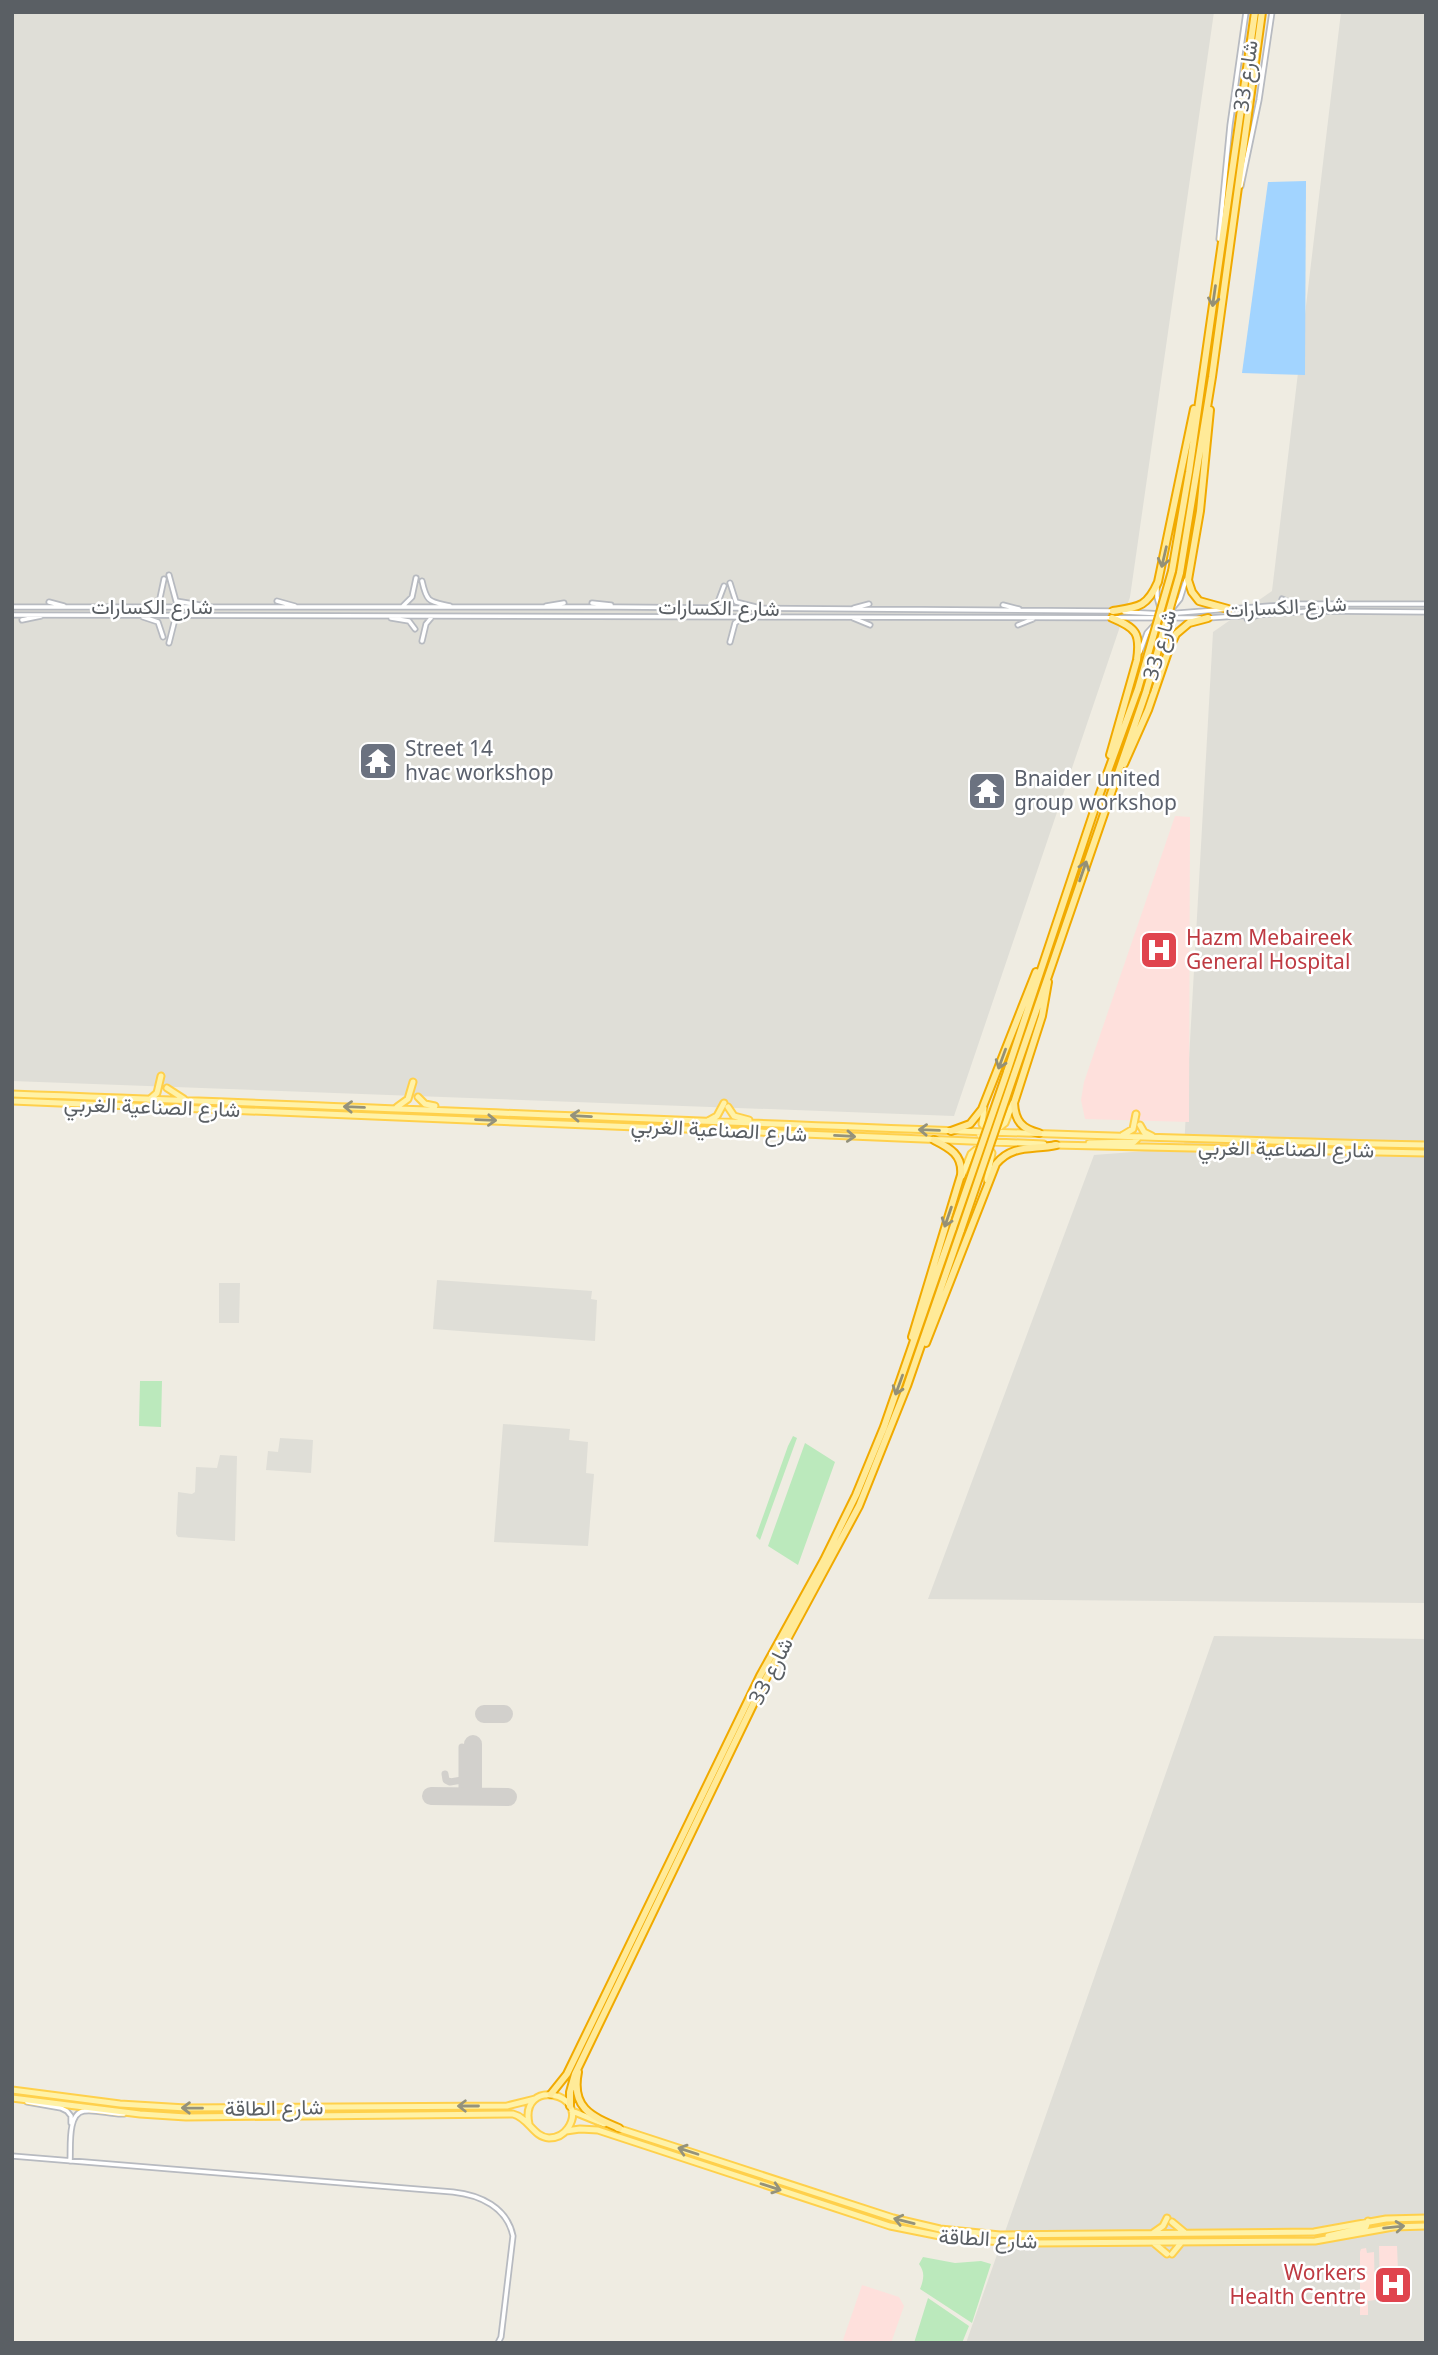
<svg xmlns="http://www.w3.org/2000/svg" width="1438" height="2355" font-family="'Noto Sans',Vazirmatn,sans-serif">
  <rect width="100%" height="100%" fill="#efece2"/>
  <path fill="#dfded7" d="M12,12H1214L1130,597L954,1116L12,1081Z
    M1341,12H1426V1603L928,1599L1094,1155L1184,1148L1213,632L1272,591Z
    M437,1280L592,1291L591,1299L597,1300L595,1341L433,1329Z
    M219,1283H240L239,1323H219Z
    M503,1424L570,1429L569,1440L588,1442L586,1473L594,1474L588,1546L494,1542Z
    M280,1438L313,1440L311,1473L266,1470L268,1451L278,1452Z
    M220,1455L237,1456L235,1541L178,1537L176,1534L178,1492L192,1494L195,1492L196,1467L217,1468Z
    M1214,1636L1426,1639V2343H966Z"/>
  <path fill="#fee0dc" d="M1175,816L1190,817L1189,1122L1085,1119L1081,1100L1084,1082Z
    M1379,2246H1397L1399,2295L1380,2296Z
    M1366,2248L1367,2253L1374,2252L1375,2300L1368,2301V2315H1360V2252L1361,2249Z
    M862,2285L899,2297L904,2306L891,2343H852L843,2340Z"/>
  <path fill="#bbe9bc" d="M140,1381H162L161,1427L139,1426Z
    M793,1436L797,1438L760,1540L756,1536L788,1446Z
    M805,1443L835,1462L798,1565L768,1546Z
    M923,2257L955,2263L981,2261L991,2264L972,2323L920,2289C924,2279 925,2272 919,2264Z
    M928,2298L969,2326L962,2343H914Z"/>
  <path fill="#a2d4ff" d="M1306,181L1305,375L1242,373L1268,182Z"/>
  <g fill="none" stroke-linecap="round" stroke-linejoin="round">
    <path stroke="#d2d0cc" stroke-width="7" d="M445,1774L446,1780L450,1782L462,1780
      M462,1797V1747"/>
    <path stroke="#d2d0cc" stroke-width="18" d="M484,1714H504
      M473,1795V1744
      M431,1796L508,1797"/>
    <defs>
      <path id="tertiary" d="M1241,186L1259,100L1272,12
        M1219,239L1230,125L1246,12
        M169,575L176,601L206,606
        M422,581C427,603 429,601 450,606
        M730,583L736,602L760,608
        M1157,588V597L1160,608
        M1282,599L1294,604
        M277,601L295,606
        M49,602L64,606
        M592,603L611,605
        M1003,605L1019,609
        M403,606L412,597L416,578
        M546,606L564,603
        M12,607H616L1112,611
        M151,607L160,598L164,579
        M711,608L718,602L724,586
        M854,608L869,604
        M1171,610L1180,599L1186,580
        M1124,612L1165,614L1296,604H1426
        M12,615L1200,618
        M143,617L158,622L163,637
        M391,618L409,621L415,629
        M853,618L870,625
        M1208,618L1311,611L1426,612
        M1247,619L1258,615
        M22,620L41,616
        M1166,621L1171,629V640
        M1018,625L1033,619
        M422,641L426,624L431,618
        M730,642L735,623L742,618
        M169,643L175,619L183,617
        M1140,652L1147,633L1156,623
        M27,2102L61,2108L67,2111L71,2116V2123
        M12,2156L453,2192C480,2195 507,2207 513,2236L501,2337L498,2343
        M70,2161C71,2148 67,2113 84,2111C97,2109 111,2115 124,2114"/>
      <path id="primary" d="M167,1088L184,1099
        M12,1094C483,1111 954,1134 1426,1145
        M418,1097L425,1104L435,1106
        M149,1100L157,1093L161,1076
        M12,1101L1044,1144
        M397,1107L408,1099L413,1082
        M728,1107L734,1116L749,1120
        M984,1108L982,1124L988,1131
        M708,1121L717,1116L724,1103
        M1140,1125L1144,1132L1152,1136
        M995,1131L1005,1123L1013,1103
        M978,1132L992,1153L987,1180
        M1123,1135L1133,1129L1136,1114
        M1089,1143L1134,1142L1139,1137
        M1054,1145L1426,1153
        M962,1176L971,1154L983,1144
        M12,2090L120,2104L186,2108L507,2106L535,2099
        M12,2098L140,2114L186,2117L513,2114C529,2118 533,2137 549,2138C557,2138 564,2134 568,2128C591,2093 519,2077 529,2124
        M572,2111L604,2124
        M617,2128L893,2218L940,2229L1000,2235L1314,2232L1386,2219L1426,2218
        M566,2131L580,2129L598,2130L890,2226L960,2240L1036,2243L1315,2241L1393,2227L1426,2226
        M1172,2222L1184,2232
        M1153,2233L1163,2226L1167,2218
        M1328,2236L1366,2227L1368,2221
        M1154,2243L1167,2254
        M1172,2254L1181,2243"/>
      <path id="trunk" d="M1210,410L1200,511L1188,580L1192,592L1199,601L1228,609
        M1172,571L1189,472L1255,12
        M1180,573L1212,377L1262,12
        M1113,611C1139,607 1147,607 1158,582L1194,409
        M1110,755L1137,660C1141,633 1136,628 1112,618
        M1124,764L1148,710L1169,649L1176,634L1189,623L1208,618
        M1007,1072L1099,796L1138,689
        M1014,1075L1146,692
        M951,1131L970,1124L982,1109L1036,972
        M1039,1133C1022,1129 1015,1121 1014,1103L1042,1016L1048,982
        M912,1337L961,1175C963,1155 950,1148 934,1140
        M926,1343L996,1164C1012,1144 1033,1150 1056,1145
        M578,2072C571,2107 590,2116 619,2128
        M551,2094L567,2074L760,1676L824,1560L856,1495L884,1427L953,1228
        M570,2106V2092L575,2074L763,1684L859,1506L907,1386L961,1230"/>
    </defs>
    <use href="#tertiary" stroke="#b7bac0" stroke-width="7"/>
    <use href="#primary" stroke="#ffd04b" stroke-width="9"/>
    <use href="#trunk" stroke="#f1aa00" stroke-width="10"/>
    <use href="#tertiary" stroke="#fff" stroke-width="3.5"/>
    <use href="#primary" stroke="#fff2a7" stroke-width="5"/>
    <use href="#trunk" stroke="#ffea98" stroke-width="6"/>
    <defs>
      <path id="trunk-bridge" d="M1138,689L1172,571
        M1146,692L1180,573
        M953,1228L1007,1072
        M961,1230L1014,1075"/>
    </defs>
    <use href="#trunk-bridge" stroke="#f1aa00" stroke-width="10" stroke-linecap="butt"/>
    <use href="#trunk-bridge" stroke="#ffea98" stroke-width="6"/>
  </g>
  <defs><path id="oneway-shaft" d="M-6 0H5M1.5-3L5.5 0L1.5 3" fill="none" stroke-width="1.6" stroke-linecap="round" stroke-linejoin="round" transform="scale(1.75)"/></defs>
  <g stroke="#949076">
    <use href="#oneway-shaft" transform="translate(1214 296) rotate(98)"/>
    <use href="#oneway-shaft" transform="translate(1164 557) rotate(103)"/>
    <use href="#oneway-shaft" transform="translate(1083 871) rotate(-71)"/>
    <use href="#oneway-shaft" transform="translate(1002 1059) rotate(110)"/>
    <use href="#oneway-shaft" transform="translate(948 1217) rotate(109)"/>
    <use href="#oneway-shaft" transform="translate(899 1385) rotate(110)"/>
  </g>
  <g stroke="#94927b">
    <use href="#oneway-shaft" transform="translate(354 1107) rotate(-178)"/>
    <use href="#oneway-shaft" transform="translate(581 1116) rotate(-177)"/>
    <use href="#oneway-shaft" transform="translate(486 1120) rotate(2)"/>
    <use href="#oneway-shaft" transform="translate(929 1130) rotate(-178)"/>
    <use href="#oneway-shaft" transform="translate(845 1136) rotate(3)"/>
    <use href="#oneway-shaft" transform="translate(468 2106) rotate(-180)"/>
    <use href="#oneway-shaft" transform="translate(192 2108) rotate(-179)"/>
    <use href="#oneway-shaft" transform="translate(688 2151) rotate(-162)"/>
    <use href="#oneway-shaft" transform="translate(771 2187) rotate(18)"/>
    <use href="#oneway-shaft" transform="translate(904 2221) rotate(-166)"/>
    <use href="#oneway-shaft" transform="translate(1394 2227) rotate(-6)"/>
  </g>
  <defs>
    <symbol id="temple-square" viewBox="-11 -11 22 22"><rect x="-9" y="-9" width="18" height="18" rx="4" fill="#6b7280" stroke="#fff"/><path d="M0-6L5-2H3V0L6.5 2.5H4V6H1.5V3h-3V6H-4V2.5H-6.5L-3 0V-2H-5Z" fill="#fff"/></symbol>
    <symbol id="hospital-square" viewBox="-11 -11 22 22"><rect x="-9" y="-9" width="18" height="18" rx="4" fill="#e0444e" stroke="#fff"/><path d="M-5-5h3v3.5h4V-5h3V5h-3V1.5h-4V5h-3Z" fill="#fff"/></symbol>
  </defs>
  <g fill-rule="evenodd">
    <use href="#temple-square" x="356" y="739" width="44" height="44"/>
    <use href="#temple-square" x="965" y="769" width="44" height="44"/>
    <use href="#hospital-square" x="1137" y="928" width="44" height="44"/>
    <use href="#hospital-square" x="1371" y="2263" width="44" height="44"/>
  </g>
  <g text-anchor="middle" stroke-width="5" stroke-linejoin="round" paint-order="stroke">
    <g font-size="21" fill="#5a5f64" stroke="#fff">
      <text transform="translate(1246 76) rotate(-82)" y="7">شارع 33</text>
      <text x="152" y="614">شارع الكسارات</text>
      <text transform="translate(1286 607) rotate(-3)" y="7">شارع الكسارات</text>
      <text transform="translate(719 608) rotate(1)" y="7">شارع الكسارات</text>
      <text transform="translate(1160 645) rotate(-74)" y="7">شارع 33</text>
      <text transform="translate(152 1107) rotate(2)" y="7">شارع الصناعية الغربي</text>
      <text transform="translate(719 1130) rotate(3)" y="7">شارع الصناعية الغربي</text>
      <text transform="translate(1286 1149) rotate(1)" y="7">شارع الصناعية الغربي</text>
      <text transform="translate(771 1671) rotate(-63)" y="7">شارع 33</text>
      <text transform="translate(274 2108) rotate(-1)" y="7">شارع الطاقة</text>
      <text transform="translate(988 2239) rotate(3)" y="7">شارع الطاقة</text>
    </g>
    <g font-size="21" fill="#5b616d" stroke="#fff" text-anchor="start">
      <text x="405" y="756">Street 14<tspan x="405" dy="24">hvac workshop</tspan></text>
      <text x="1014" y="786">Bnaider united<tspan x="1014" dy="24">group workshop</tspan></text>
    </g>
    <g font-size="21" fill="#be3a42" stroke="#fff" text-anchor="start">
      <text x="1186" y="945">Hazm Mebaireek<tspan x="1186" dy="24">General Hospital</tspan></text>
      <text x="1366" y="2280" text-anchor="end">Workers<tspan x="1366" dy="24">Health Centre</tspan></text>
    </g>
  </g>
  <rect width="1438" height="2355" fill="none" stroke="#5a5f64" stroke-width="28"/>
</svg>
